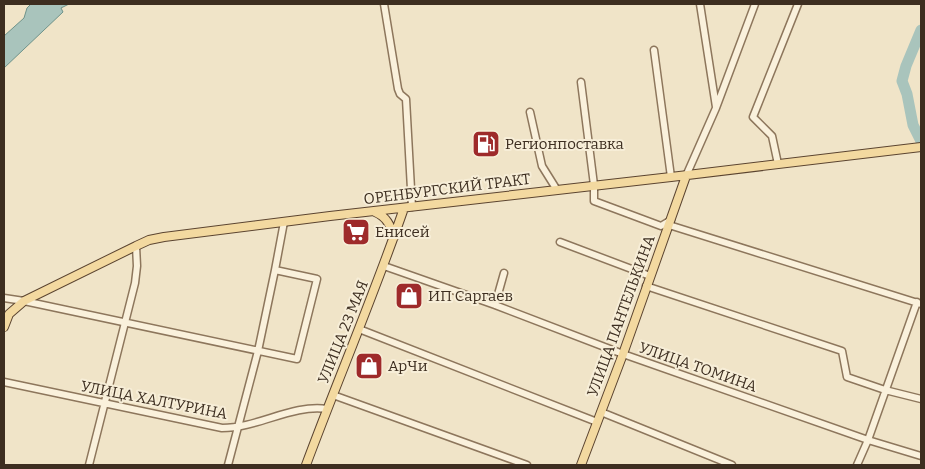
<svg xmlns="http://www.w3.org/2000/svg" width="925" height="469" font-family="Bitter,serif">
  <rect width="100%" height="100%" fill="#f0e4c8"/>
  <path fill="#a9c4bc" stroke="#6f938a" d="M31,4H69L61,8L63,12L4,68V36L24,18L27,8Z"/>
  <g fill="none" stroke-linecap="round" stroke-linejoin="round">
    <path stroke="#a9c4bc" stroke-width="11" d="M921,30L906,66L902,81L907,94L913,125L921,141"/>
    <defs>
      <path id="minor" d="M384,4L398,89L400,94L406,99L412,207
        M700,4L716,107
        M654,50L671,177
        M581,82L594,185V201L661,226L671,220
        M530,112L542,166L557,190
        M778,164L772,136L753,117L798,4
        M686,176L716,108L755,4
        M669,225L921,304
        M560,242L650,276
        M384,266L495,305L623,354L868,440L921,456
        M646,286L842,351L847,377L885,390L921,399
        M4,298L24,301L297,359L317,279L275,270
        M495,305L504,273
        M359,329L597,422
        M4,382L222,428C258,428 292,404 327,409
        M333,395L527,465
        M601,412L732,465
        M89,465L135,283L137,266L136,246
        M228,465L258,351L275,270L284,222
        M857,465L868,440L917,302"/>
      <path id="major" d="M375,212C387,217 390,225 394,237
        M4,327L9,314L24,301L136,246L149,240L164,237L330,216L671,177L921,147
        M306,465C338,379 374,295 404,208
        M581,465L623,354L686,176"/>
    </defs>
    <use href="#minor" stroke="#8d765c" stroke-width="9"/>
    <use href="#major" stroke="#5b4430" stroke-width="10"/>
    <use href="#minor" stroke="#faf1dc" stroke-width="6"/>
    <use href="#major" stroke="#f3d9a0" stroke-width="8"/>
  </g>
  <defs>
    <symbol id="fuel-square" viewBox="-11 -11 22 22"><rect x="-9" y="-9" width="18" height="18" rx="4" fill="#9e2a2b" stroke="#f7eed8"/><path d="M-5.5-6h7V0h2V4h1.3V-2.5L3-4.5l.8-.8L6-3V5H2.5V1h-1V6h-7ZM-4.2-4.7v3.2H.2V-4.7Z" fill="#fff"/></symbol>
    <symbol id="supermarket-square" viewBox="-11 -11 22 22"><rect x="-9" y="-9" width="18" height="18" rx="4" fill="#9e2a2b" stroke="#f7eed8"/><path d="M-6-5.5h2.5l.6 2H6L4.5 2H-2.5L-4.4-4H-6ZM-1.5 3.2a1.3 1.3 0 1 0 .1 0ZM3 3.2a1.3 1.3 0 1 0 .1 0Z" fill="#fff"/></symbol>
    <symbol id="shop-square" viewBox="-11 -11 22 22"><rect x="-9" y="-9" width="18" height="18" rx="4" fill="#9e2a2b" stroke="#f7eed8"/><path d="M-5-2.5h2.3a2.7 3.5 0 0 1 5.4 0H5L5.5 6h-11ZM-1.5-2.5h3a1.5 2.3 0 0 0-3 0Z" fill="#fff"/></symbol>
  </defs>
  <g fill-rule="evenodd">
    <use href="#fuel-square" x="470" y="128" width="32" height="32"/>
    <use href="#supermarket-square" x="340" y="216" width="32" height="32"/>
    <use href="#shop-square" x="393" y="280" width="32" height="32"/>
    <use href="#shop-square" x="353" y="350" width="32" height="32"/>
  </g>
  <g text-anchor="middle" stroke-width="4" stroke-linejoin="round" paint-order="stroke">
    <g font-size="15" fill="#3d2e20" stroke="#f7eed8" text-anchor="start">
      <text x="505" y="149">Регионпоставка</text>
      <text x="375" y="237">Енисей</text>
      <text x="428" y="301">ИП Саргаев</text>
      <text x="388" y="371">АрЧи</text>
    </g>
    <g font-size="15" fill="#3d2e20" stroke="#f7eed8">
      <text transform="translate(447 189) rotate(-7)" y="5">ОРЕНБУРГСКИЙ ТРАКТ</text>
      <text transform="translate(621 316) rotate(-70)" y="5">УЛИЦА ПАНТЕЛЬКИНА</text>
      <text transform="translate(343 332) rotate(-68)" y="5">УЛИЦА 23 МАЯ</text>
      <text transform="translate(698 367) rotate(19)" y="5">УЛИЦА ТОМИНА</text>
      <text transform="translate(154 400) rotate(11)" y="5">УЛИЦА ХАЛТУРИНА</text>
    </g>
  </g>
  <rect width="925" height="469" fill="none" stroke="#3d2e20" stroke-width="10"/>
</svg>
